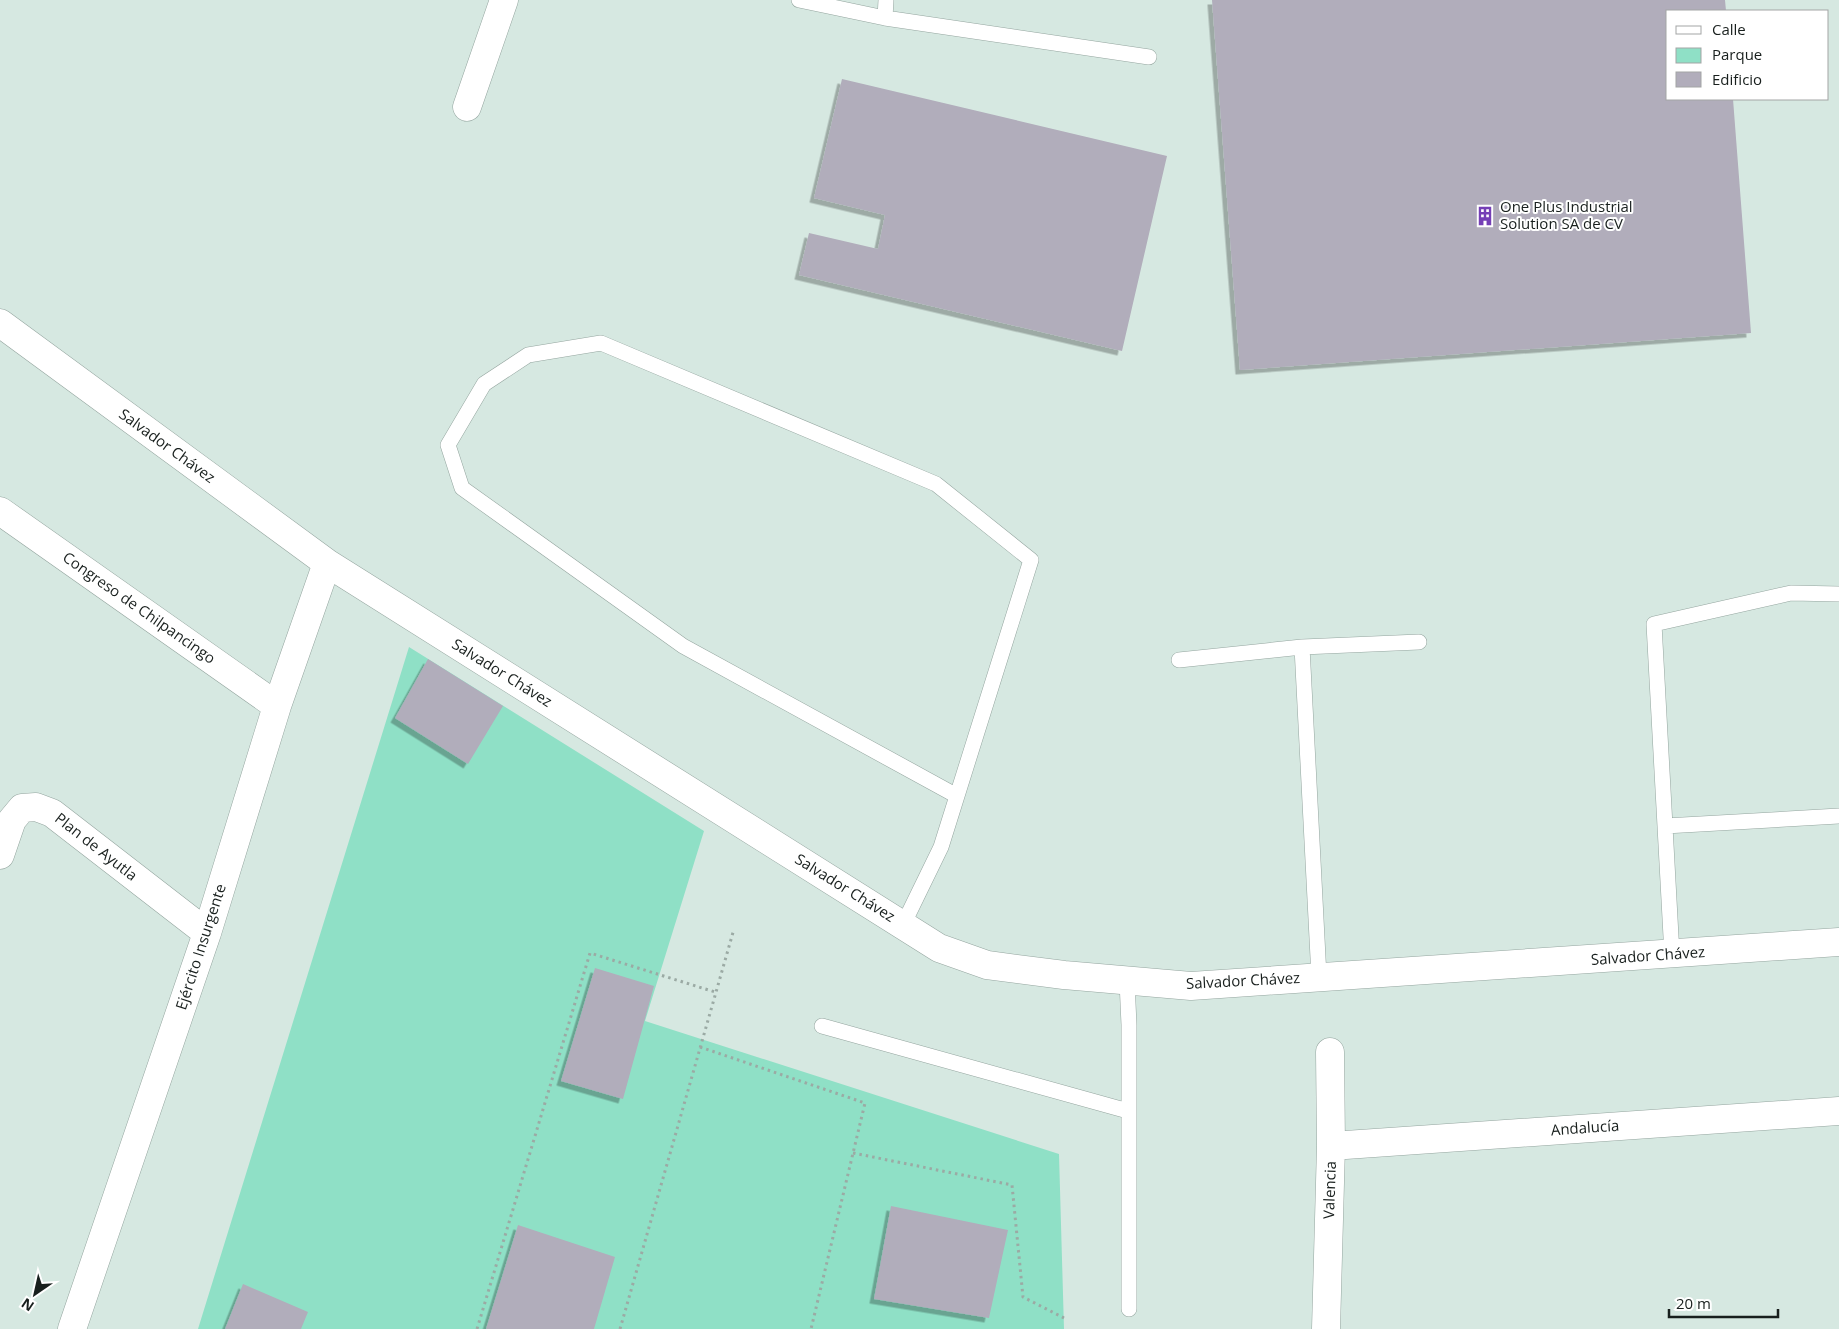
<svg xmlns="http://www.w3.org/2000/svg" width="1839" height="1329" font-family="'Open Sans',sans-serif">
  <defs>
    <filter id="shadow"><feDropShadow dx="-4.5" dy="4.5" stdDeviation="0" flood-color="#0004"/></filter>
  </defs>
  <rect width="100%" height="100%" fill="#d6e8e1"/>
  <path fill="#8fe0c6" d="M409,647L704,831L645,1021L1059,1154L1064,1329H198Z"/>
  <path fill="#b1adbb" filter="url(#shadow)" d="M1212,0H1725L1726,11H1668V99H1733L1751,333L1240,370Z
    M842,79L1167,156L1122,351L799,275L809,233L878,249L885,215L814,198Z
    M428,659L503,706L468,764L395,718Z
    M595,968L654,986L623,1099L561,1081Z
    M891,1206L1008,1230L989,1318L874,1299Z
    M518,1225L615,1257L594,1329H486Z
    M243,1284L308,1312L301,1329H225Z"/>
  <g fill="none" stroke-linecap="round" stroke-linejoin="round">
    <defs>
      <path id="lane" d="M799,0L885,18L1149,57
        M885,18L886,0
        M1179,660L1302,647
        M1665,826L1839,816
        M903,925L941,847L1031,560L936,484L601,343L528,355L484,384L448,445L462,488L683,646L957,796
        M1672,955L1654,624L1791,593L1839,594
        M1319,977L1302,647L1419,642
        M1127,981L1129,1025V1309
        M822,1026L1128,1111"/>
      <path id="street" d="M467,107L504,0
        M0,323L327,563L939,948L987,965L1064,975L1191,986L1839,942
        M0,511L277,706
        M0,855L12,820L22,808L36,807L52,813L207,933
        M1331,1146L1839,1111
        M72,1329L207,933L277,706L327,563
        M1326,1329L1331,1146L1330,1052"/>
    </defs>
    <use href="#lane" stroke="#94a59f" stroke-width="16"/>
    <use href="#street" stroke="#94a59f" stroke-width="29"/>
    <path stroke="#9baaa4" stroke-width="3" stroke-dasharray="2.5 4" stroke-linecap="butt" d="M700,1047L865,1103L811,1329
      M853,1153L1012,1185L1023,1297L1064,1318
      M477,1329L590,953L715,992
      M620,1329L734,929"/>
    <use href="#lane" stroke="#fff" stroke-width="15"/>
    <use href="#street" stroke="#fff" stroke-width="28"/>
  </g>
  <defs>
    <symbol id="building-bare" viewBox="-9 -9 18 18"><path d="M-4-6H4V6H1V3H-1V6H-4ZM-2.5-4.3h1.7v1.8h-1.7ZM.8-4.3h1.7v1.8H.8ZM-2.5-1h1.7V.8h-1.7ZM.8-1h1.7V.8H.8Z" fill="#753fb6" stroke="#fff" stroke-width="2.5" paint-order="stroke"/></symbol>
  </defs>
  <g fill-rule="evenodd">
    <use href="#building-bare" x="1471" y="202" width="28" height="28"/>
  </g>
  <g text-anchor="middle" stroke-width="4" stroke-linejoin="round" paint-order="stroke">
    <g font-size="15" fill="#181f1d" stroke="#fff" text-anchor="start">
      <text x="1500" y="212">One Plus Industrial<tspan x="1500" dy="17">Solution SA de CV</tspan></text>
    </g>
    <g font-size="15" fill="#181f1d" stroke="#fff">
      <text transform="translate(167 446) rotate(36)" y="5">Salvador Chávez</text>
      <text transform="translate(139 608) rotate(35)" y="5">Congreso de Chilpancingo</text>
      <text transform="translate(502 673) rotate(32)" y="5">Salvador Chávez</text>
      <text transform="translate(96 847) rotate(38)" y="5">Plan de Ayutla</text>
      <text transform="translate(845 888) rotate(32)" y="5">Salvador Chávez</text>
      <text transform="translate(201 947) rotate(-72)" y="5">Ejército Insurgente</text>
      <text transform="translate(1648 956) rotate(-4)" y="5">Salvador Chávez</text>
      <text transform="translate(1243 981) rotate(-3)" y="5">Salvador Chávez</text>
      <text transform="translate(1585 1128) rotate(-4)" y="5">Andalucía</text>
      <text transform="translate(1330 1190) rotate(-88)" y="5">Valencia</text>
    </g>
  </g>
  <rect x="1666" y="10" width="162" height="90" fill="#ffffff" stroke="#a3a5a5"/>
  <rect x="1676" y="26" width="25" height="8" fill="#ffffff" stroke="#a3a5a5"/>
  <text x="1712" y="35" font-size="15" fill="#181f1d">Calle</text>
  <rect x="1676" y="48" width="25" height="15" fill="#8fe0c6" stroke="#a3a5a5"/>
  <text x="1712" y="60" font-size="15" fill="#181f1d">Parque</text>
  <rect x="1676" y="72" width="25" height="15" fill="#b1adbb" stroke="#a3a5a5"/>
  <text x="1712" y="85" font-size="15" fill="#181f1d">Edificio</text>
  <g transform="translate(35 1294) rotate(214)" stroke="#ffffff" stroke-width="4" paint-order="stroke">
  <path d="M0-4L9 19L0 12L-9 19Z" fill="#181f1d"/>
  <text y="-8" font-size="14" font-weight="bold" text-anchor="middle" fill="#181f1d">N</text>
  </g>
  <path d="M1669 1309v8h109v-8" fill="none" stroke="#181f1d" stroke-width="2.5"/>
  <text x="1676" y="1309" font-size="15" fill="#181f1d" stroke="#ffffff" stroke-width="4" paint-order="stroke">20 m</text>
</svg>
